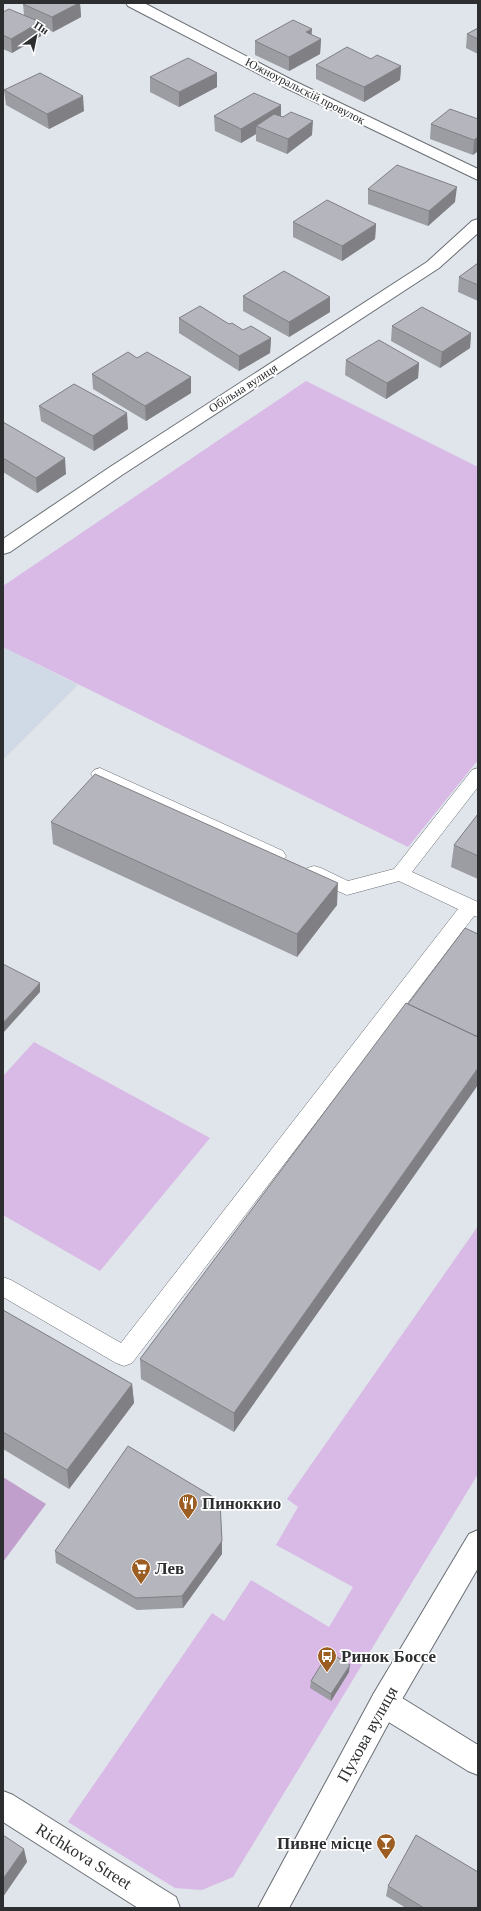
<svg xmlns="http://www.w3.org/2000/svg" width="481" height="1911" font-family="'Times New Roman',serif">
  <rect width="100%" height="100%" fill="#dfe5eb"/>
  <path fill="#cfdae6" d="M3,647L78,685L3,760Z"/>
  <path fill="#d9b9e5" d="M306,381L478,467V760L408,847L3,647V586Z
    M34,1042L210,1138L100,1271L3,1215V1076Z
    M478,1226V1474L233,1877L202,1890L175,1888L68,1822L212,1613L224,1621L251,1580L329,1627L353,1587L276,1545L298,1507L287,1499Z"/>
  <path fill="#c19fcd" d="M3,1477L46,1504L3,1562Z"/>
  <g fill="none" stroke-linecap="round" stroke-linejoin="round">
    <defs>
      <path id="service" d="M100,768L283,851L286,856L283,861L277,863L271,861L94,778L91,774L94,770Z
        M478,768V787L412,872L478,902V917L474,916L132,1363L124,1366L116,1363L3,1297V1277L11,1280L121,1343L458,909L399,881L347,895L307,878L305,873L307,868L314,866L321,868L348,881L394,869L472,770Z"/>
      <path id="minor" d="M126,3H144L292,80L478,169V180L282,86L128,6Z
        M478,219V233L439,268L122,475L10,552L3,554V539L110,467L427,262L472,221Z
        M384,1689L394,1693L478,1745V1775L468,1771L374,1713L370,1703L374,1693Z
        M3,1791L13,1795L176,1897L180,1908H138L3,1822Z"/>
      <path id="secondary" d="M478,1530V1568L394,1713L289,1908H258L374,1693L469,1534Z"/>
    </defs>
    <use href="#service" stroke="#696e74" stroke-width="1"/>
    <use href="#minor" stroke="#696e74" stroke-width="2"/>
    <use href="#secondary" stroke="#696e74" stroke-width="2"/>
    <use href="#service" fill="#fff" fill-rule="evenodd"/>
    <use href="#minor" fill="#fff" fill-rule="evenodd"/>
    <use href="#secondary" fill="#fff" fill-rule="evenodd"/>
  </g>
  <path fill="#9c9ca3" d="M24,3H80L81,17L53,32L40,26L41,36L12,53L3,49V12L24,15L23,4Z
    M478,28V54L466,48L467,34Z
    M311,35L321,39L320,54L289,71L255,55V41Z
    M371,59L401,66L400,80L364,102L316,79V65Z
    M150,77L217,87L179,107L150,92Z
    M4,90L84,111L49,129L6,105Z
    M214,116L281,117L312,135L287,154L256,141V134L241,143L215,131Z
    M478,119V151L473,155L430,139L431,124Z
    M368,189L455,202L428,226L368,204Z
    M293,222L376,224L375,239L342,261L293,237Z
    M478,263V301L458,292L459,277Z
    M243,296L330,297V312L289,337L243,311Z
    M179,318L229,324L243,330L271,338L270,353L239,371L179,333Z
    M392,326L471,333L470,348L440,368L391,341Z
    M137,358L191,377V393L146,421L93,389L92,374Z
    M346,360L419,363L418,378L386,399L345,375Z
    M39,406L128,429L94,451L41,421Z
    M3,422L66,474L37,493L3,472Z
    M478,814V879L451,867L454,845Z
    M51,822L337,905L297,957L53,844Z
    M408,1004L234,1432L141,1379L140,1359Z
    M3,1310L132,1384L134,1403L69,1489L3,1449Z
    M222,1541V1554L183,1608L137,1610L56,1563L55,1551Z
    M349,1672L331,1701L310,1688L311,1681Z
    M388,1886L478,1908H406L386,1896Z"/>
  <path fill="#7f7f84" d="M79,3H80L81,17L53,32L52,17Z
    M40,22L41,36L12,53L11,39Z
    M312,29L311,43L306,32Z
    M321,39L320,54L289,71V57Z
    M401,66L400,80L364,102V87Z
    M217,73V87L179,107V92Z
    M83,96L84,111L49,129L47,114Z
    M281,105V119L256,126V134L241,143V129Z
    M313,121L312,135L287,154L288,139Z
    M478,137V151L473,155L474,140Z
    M457,187L455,202L428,226L429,211Z
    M376,224L375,239L342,261V246Z
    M330,297V312L289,337V322Z
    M471,333L470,348L440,368L442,352Z
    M271,338L270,353L239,371V356Z
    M419,363L418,378L386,399L387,383Z
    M191,377V393L146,421L145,406Z
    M127,413L128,429L94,451L93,436Z
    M65,458L66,474L37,493L36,478Z
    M338,883L337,905L297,957V934Z
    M40,983V992L3,1033V1023Z
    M478,1068V1085L234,1432V1413Z
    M132,1384L134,1403L69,1489L67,1470Z
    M222,1541V1554L183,1608L182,1596Z
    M350,1665L349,1672L331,1701V1694Z
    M24,1849L27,1862L3,1897V1879Z"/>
  <path fill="#b5b5bd" stroke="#7f7f84" d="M24,3H79L52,17L23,4Z
    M9,9L40,22L11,39L3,35V12Z
    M293,20L312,29L306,32L321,39L289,57L255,41Z
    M478,28V39L467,34Z
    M347,47L371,59L377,55L401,66L364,87L316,65Z
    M188,58L217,73L179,92L150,77Z
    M40,73L83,96L47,114L4,90Z
    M254,93L281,105L241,129L214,116Z
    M450,109L478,119V137L474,140L431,124Z
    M291,112L313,121L288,139L256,126L274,114L283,117Z
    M397,165L457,187L429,211L368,189Z
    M327,200L376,224L342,246L293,222Z
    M478,263V285L459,277Z
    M284,271L330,297L289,322L243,296Z
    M200,306L229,324L232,323L243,330L251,326L271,338L239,356L179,318Z
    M422,307L471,333L442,352L392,326Z
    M379,340L419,363L387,383L346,360Z
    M128,352L137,358L147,352L191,377L145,406L92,374Z
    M74,384L127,413L93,436L39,406Z
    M3,422L65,458L36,478L3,458Z
    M95,774L338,883L297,934L51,822Z
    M478,814V856L454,845Z
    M465,928L478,934V1037L408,1004Z
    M3,964L40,983L3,1023Z
    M406,1003L478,1037V1068L234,1413L140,1359Z
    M3,1310L132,1384L67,1470L3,1432Z
    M128,1446L220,1501L222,1541L182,1596L136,1598L55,1551Z
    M329,1652L350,1665L331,1694L311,1681Z
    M3,1835L24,1849L3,1879Z
    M416,1835L478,1872V1908H424L388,1886Z"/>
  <defs>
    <symbol id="restaurant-pin" viewBox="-11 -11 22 30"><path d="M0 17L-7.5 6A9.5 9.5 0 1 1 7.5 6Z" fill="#9b5d22" stroke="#fff"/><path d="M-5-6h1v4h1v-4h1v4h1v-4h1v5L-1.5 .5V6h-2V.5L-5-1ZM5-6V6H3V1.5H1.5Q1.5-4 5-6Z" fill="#fff"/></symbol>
    <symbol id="supermarket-pin" viewBox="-11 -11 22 30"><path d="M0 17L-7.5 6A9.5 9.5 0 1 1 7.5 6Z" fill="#9b5d22" stroke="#fff"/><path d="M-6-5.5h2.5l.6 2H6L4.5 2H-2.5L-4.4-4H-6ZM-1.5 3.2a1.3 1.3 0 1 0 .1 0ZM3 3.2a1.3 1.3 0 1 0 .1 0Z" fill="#fff"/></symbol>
    <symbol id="bus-pin" viewBox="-11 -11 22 30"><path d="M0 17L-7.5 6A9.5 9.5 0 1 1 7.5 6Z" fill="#9b5d22" stroke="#fff"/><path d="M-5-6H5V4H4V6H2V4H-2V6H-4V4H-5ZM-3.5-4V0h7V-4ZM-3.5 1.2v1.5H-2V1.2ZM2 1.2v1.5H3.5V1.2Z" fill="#fff"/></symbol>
    <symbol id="bar-pin" viewBox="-11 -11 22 30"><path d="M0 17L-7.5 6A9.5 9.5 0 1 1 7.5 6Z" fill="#9b5d22" stroke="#fff"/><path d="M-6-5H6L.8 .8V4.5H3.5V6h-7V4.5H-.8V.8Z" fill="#fff"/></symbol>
  </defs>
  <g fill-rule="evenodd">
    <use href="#restaurant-pin" x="177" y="1492" width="22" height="30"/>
    <use href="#supermarket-pin" x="130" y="1557" width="22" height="30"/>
    <use href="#bus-pin" x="316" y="1645" width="22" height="30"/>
    <use href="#bar-pin" x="375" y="1832" width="22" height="30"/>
  </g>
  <g text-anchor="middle" stroke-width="3.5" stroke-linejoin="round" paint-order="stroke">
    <g font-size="12" fill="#2c2e30" stroke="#fff">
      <text transform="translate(305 91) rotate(27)" y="4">Южноуральскій провулок</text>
      <text transform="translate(243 388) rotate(-33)" y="4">Обільна вулиця</text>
    </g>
    <g font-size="17" font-weight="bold" fill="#2c2e30" stroke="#fff" text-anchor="start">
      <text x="202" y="1509">Пиноккио</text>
      <text x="155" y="1574">Лев</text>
      <text x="341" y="1662">Ринок Боссе</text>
      <text x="372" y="1849" text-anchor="end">Пивне місце</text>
    </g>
    <g font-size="17" fill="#2c2e30" stroke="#fff">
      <text transform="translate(367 1734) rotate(-61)" y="6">Пухова вулиця</text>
      <text transform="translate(84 1856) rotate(32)" y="6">Richkova Street</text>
    </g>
  </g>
  <rect width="481" height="1911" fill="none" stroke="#2c2e30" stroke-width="8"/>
  <g transform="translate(36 36) rotate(33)" stroke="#ffffff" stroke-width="3" paint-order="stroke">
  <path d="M0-3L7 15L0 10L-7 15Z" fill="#2c2e30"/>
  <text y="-6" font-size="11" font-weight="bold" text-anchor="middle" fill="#2c2e30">Пн</text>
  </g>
</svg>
